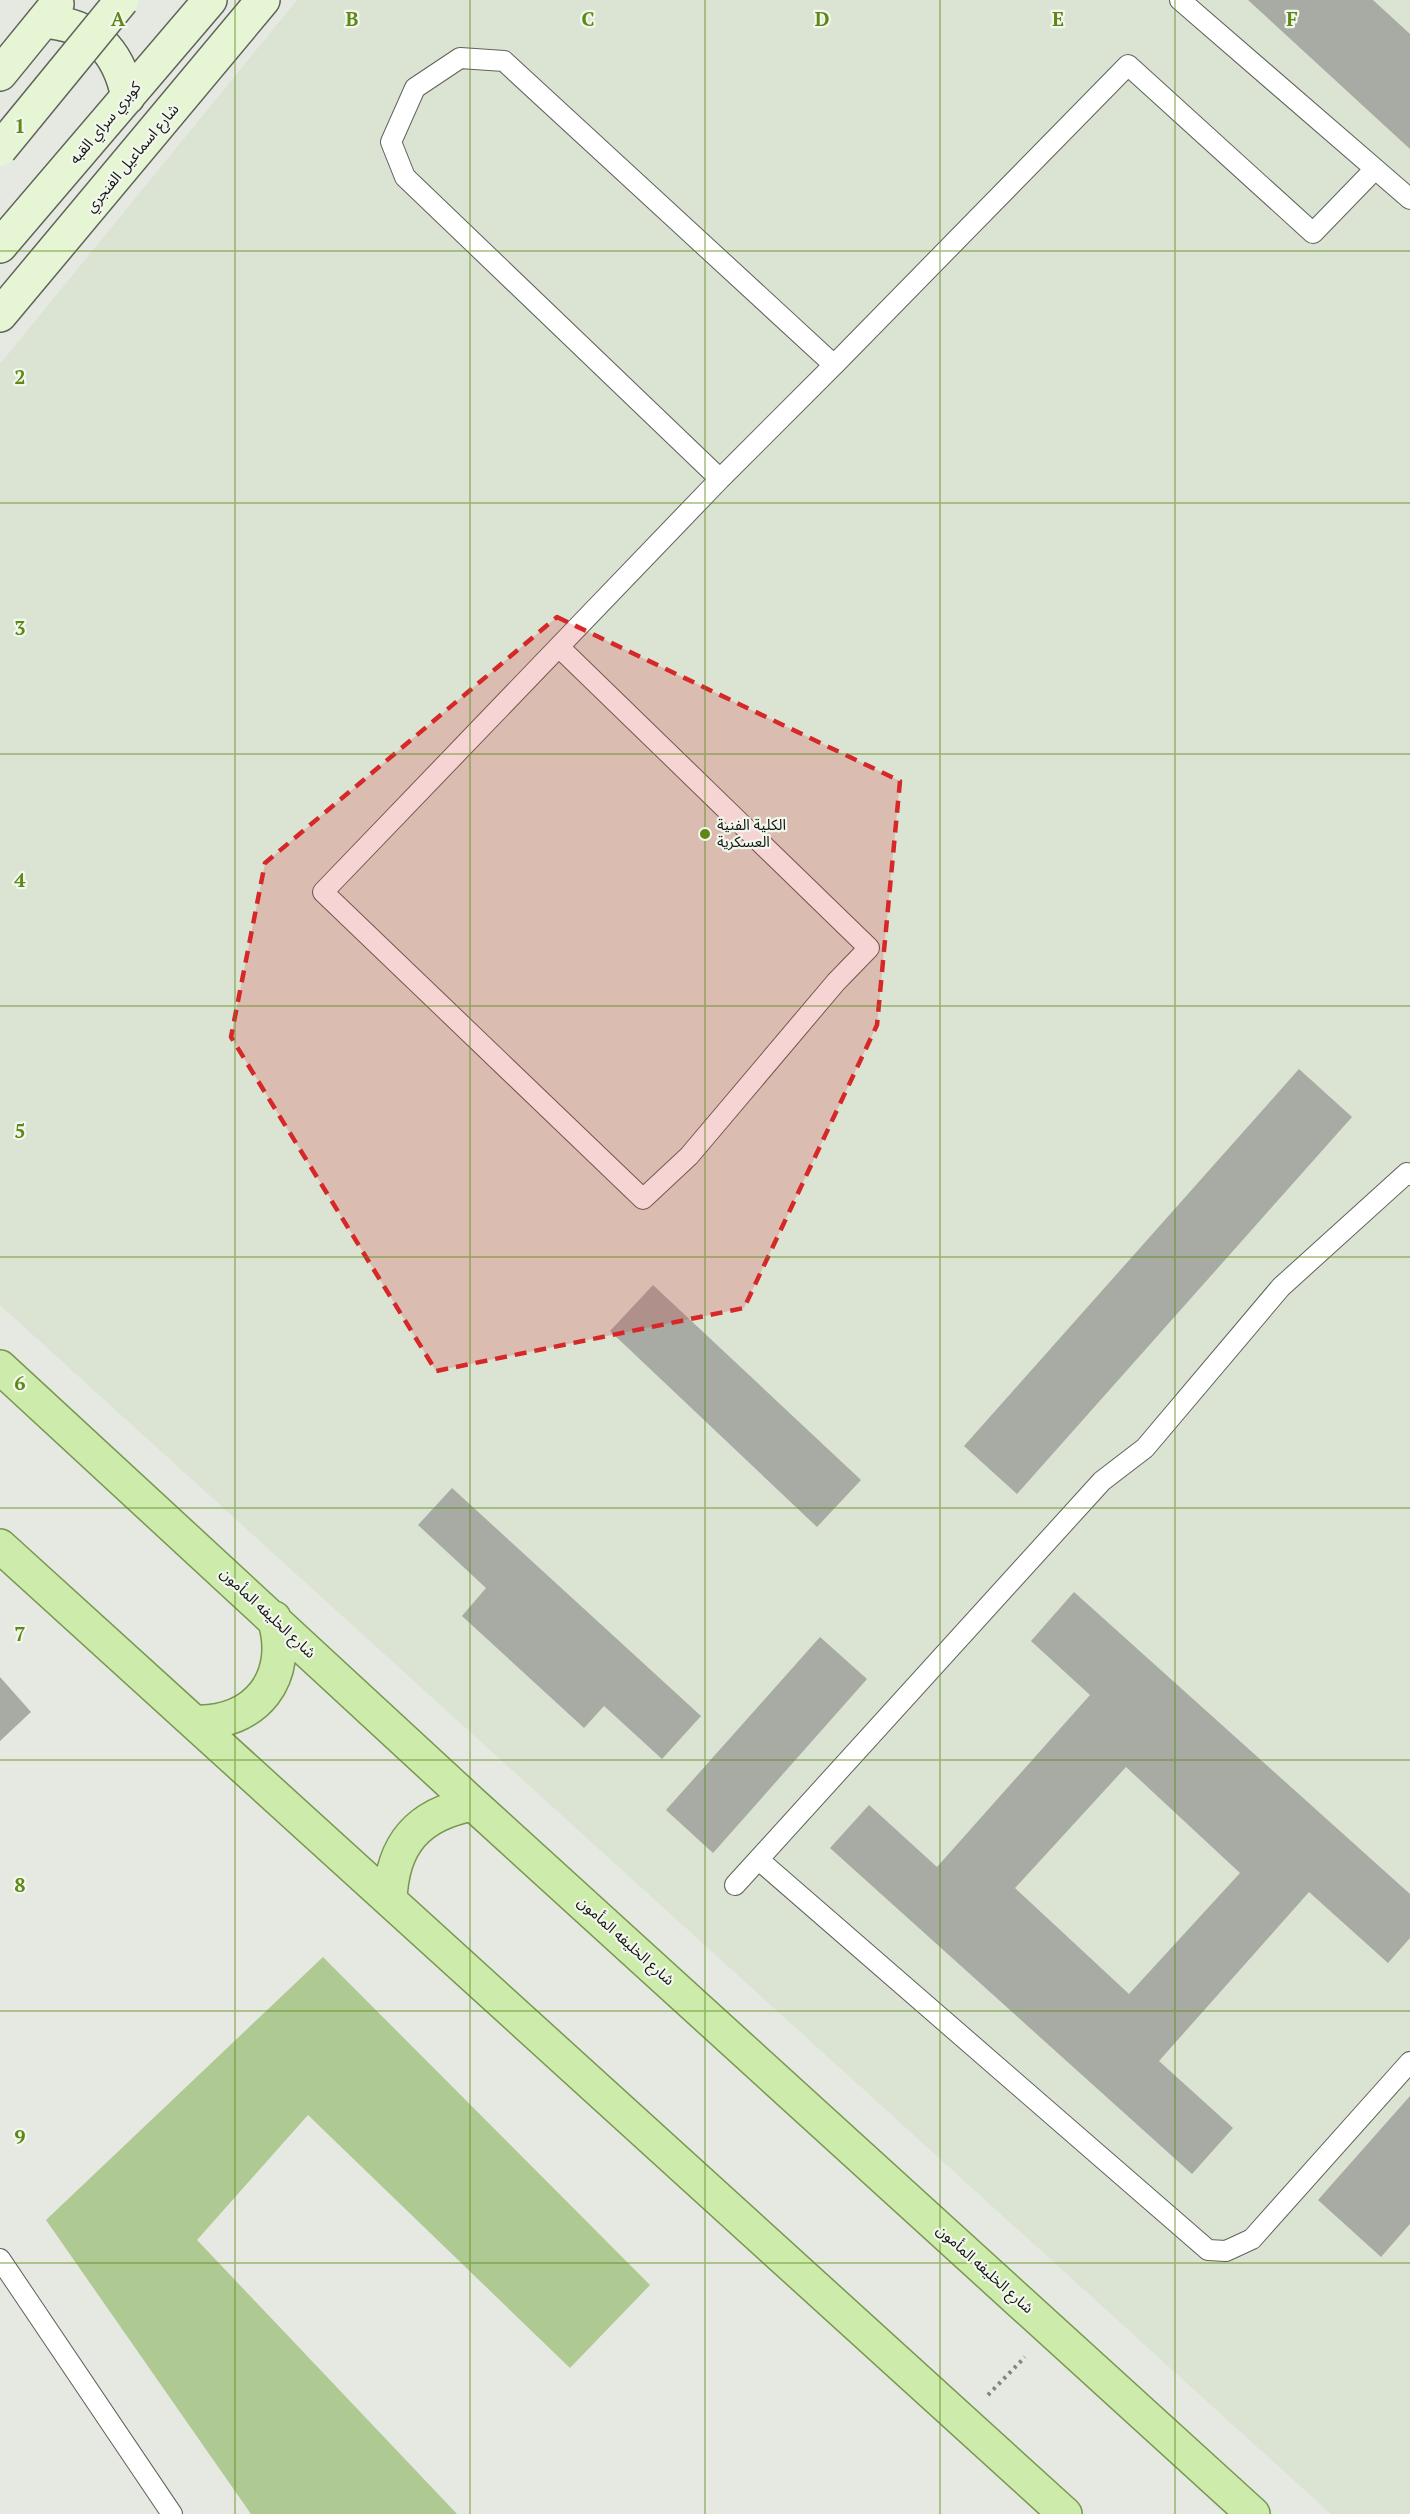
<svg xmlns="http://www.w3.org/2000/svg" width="1410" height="2514" font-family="'PT Serif','Noto Sans Arabic',serif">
  <rect width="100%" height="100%" fill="#e5e9e1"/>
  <path fill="#dbe3d3" d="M297,0H1410V2514H1331L0,1305V364Z"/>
  <path fill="#aec992" d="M323,1957L650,2285L570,2368L308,2115L197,2240L457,2514H251L46,2220Z"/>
  <path fill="#a7aba3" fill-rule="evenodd" d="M1248,0H1373L1410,34V149Z
    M1299,1069L1352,1117L1017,1494L964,1446Z
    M653,1285L861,1480L817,1527L610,1331Z
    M452,1488L701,1716L662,1759L604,1706L584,1728L462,1616L486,1588L418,1525Z
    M1074,1592L1410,1894V1938L1388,1963L1309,1892L1159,2061L1233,2128L1192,2174L830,1848L869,1805L937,1867L1090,1695L1031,1641ZM1126,1767L1240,1873L1129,1994L1015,1888Z
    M820,1637L867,1679L713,1853L666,1810Z
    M0,1677L31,1712L0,1741Z
    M1410,2096V2224L1381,2257L1318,2200Z"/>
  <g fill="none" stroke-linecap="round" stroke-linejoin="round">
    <defs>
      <path id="service" d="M1180,0L1410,199
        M834,365L720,479L405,177L391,142L415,88L460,58L504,61L834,365L1128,65L1313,233L1375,169
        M559,647L869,948L836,982L689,1156L643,1199L323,892L720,479
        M759,1860L1208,2250L1226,2251L1252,2239L1410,2062
        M735,1885L1102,1481L1145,1448L1281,1287L1407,1173L1410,1175
        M0,2259L172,2514"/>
      <path id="secondary" d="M43,21C92,25 118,48 128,97
        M0,74L57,4
        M0,246L210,0
        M0,315L263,0"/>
      <path id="primary" d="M0,1367L473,1804L1253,2514
        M0,1546L1065,2514
        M194,1722C256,1725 293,1677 274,1618
        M390,1900C392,1844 418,1814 473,1804"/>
    </defs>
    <use href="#service" stroke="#5f635b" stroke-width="22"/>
    <use href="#secondary" stroke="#5f635b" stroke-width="36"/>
    <use href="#primary" stroke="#779750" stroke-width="36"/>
    <path stroke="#82847f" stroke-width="4" stroke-dasharray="3 4.5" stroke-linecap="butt" d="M988,2395L1025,2357"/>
    <use href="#service" stroke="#fff" stroke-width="20"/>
    <use href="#secondary" stroke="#e6f5d4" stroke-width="33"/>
    <use href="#primary" stroke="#cdebaa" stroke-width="33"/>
    <defs>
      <path id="secondary-bridge" d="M0,149L122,0"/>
    </defs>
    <use href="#secondary-bridge" stroke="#5f635b" stroke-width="36" stroke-linecap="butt"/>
    <use href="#secondary-bridge" stroke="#e6f5d4" stroke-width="33"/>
  </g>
  <path fill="#d62828" fill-opacity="0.2" stroke="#d62828" stroke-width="4.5" stroke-dasharray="12 8" stroke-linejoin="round" d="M557,617L900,781L877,1025L744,1308L436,1371L231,1037L265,863Z"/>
  <path fill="none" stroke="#5d8816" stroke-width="1.5" stroke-opacity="0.55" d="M235,0V2514M470,0V2514M705,0V2514M940,0V2514M1175,0V2514M0,251H1410M0,503H1410M0,754H1410M0,1006H1410M0,1257H1410M0,1508H1410M0,1760H1410M0,2011H1410M0,2263H1410"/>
  <circle fill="#5d8816" stroke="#f2f7ee" stroke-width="2" cx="705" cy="834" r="6"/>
  <g text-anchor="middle" stroke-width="4.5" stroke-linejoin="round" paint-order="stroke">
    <g font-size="15" fill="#151613" stroke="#f2f7ee">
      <text transform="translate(105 123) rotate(-50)" y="5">كوبري سراي القبه</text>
      <text transform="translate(132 158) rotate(-50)" y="5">شارع اسماعيل الفنجري</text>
      <text transform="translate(268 1613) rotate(43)" y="5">شارع الخليفه المأمون</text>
      <text transform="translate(626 1941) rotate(42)" y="5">شارع الخليفه المأمون</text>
      <text transform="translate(985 2269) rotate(42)" y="5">شارع الخليفه المأمون</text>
    </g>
    <g font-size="15" fill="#151613" stroke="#f2f7ee" text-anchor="start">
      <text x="717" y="830">الكلية الفنية<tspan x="717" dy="17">العسكرية</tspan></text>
    </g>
  </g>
  <g font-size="20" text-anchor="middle" font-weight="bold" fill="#5d8816" stroke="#f2f7ee" stroke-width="4.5" stroke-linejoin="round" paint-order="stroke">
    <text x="118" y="26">A</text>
    <text x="352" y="26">B</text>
    <text x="588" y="26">C</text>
    <text x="822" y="26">D</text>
    <text x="1058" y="26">E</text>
    <text x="1292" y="26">F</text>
    <text x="20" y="133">1</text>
    <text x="20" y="384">2</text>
    <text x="20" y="635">3</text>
    <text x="20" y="887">4</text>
    <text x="20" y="1138">5</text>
    <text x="20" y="1390">6</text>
    <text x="20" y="1641">7</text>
    <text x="20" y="1892">8</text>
    <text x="20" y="2144">9</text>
  </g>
</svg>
